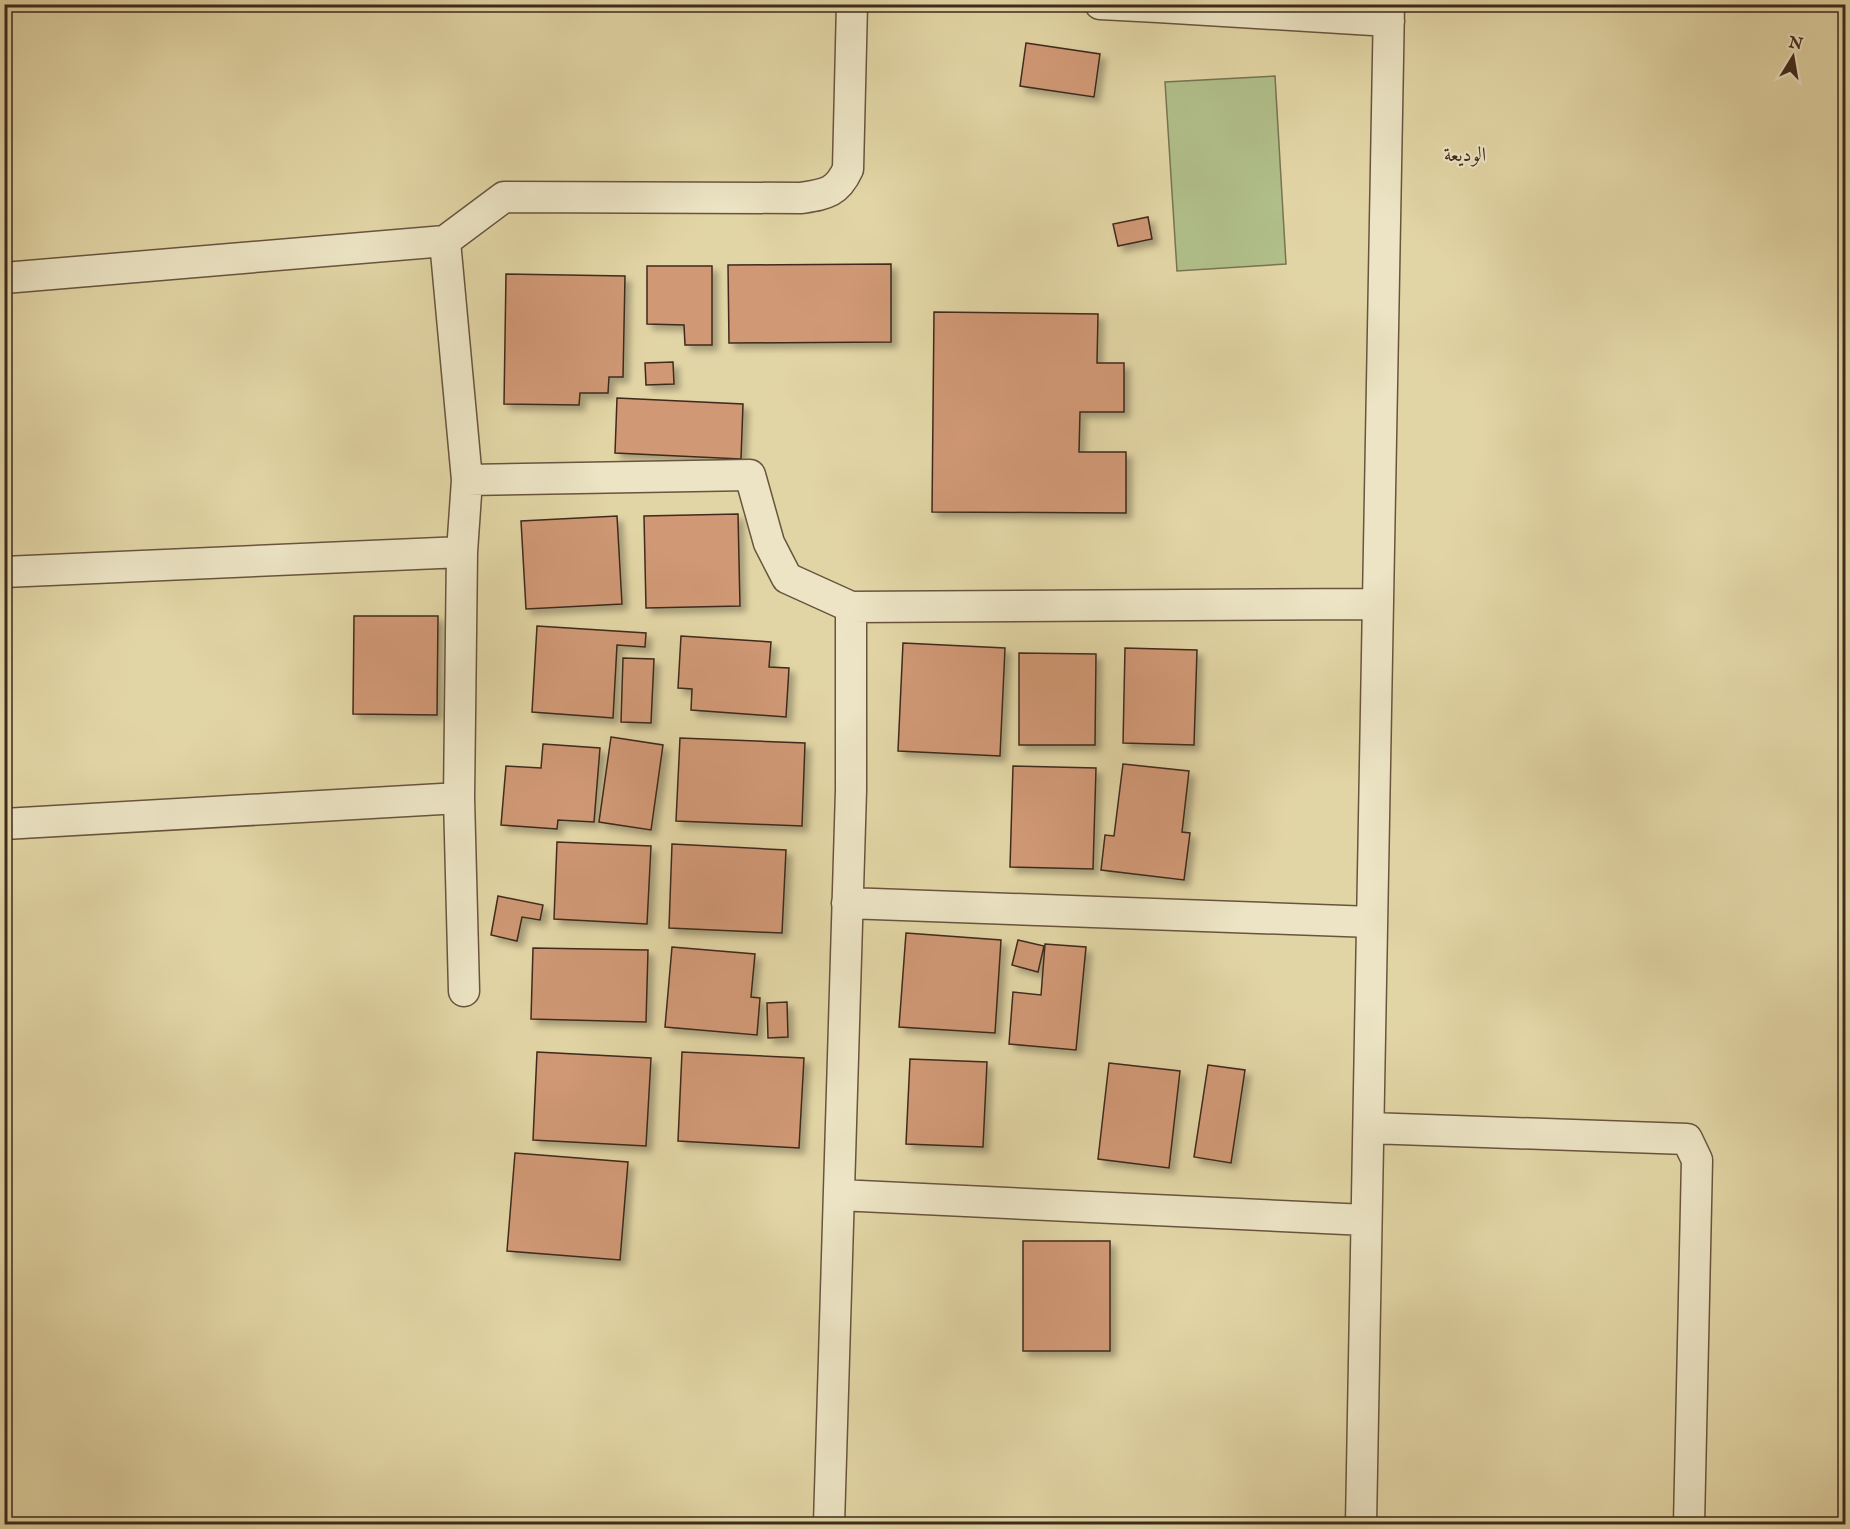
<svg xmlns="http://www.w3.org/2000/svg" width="1850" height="1529" font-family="'IM FELL English',Amiri,serif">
  <defs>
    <filter id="shadow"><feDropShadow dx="5.5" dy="5.5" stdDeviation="3" flood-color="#0004"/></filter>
  </defs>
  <rect width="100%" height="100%" fill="#e2d5a5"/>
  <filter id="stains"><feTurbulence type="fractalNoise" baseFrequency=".00333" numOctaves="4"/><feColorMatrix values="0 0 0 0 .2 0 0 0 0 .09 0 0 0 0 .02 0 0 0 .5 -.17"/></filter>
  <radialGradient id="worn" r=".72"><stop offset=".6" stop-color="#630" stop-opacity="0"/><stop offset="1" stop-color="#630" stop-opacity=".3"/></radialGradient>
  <path fill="#b0be89" stroke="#787452" stroke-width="1.5" d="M1275,76L1286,264L1177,271L1165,82Z"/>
  <path fill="#d09874" stroke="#3f2a1b" stroke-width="1.5" filter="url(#shadow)" d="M1026,43L1100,54L1094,97L1020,86Z
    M1148,217L1152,239L1118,246L1113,224Z
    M891,264V342L729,343L728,265Z
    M647,266H712V345H685L684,325L647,324Z
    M506,274L625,276L623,377H609L608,393H580L579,405L504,404Z
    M934,312L1098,314L1097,363H1124V412H1080L1079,452H1126V513L932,512Z
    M673,362L674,384L646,385L645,363Z
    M617,398L743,404L741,459L615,453Z
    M738,514L740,606L646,608L644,516Z
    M617,516L622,604L526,609L521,521Z
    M354,616H438L437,715L353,714Z
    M537,626L646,633L645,647L617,645L613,718L532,712Z
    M681,636L771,642L769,667L789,668L786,717L691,710L692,689L678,688Z
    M903,643L1005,648L1000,756L898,751Z
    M1125,648L1197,650L1194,745L1123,743Z
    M1019,653L1096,654L1095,745H1019Z
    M623,658L654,659L651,723L621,722Z
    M611,737L663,745L651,830L599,822Z
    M680,738L805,743L802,826L676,821Z
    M543,744L600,748L594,822L558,820L557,829L501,825L506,766L541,768Z
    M1123,764L1189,771L1182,832L1190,833L1184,880L1101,870L1105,835L1114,836Z
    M1013,766L1096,768L1093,869L1010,867Z
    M557,842L651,846L647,924L554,919Z
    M672,844L786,850L782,933L669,928Z
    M498,896L543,905L540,920L522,917L517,941L491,935Z
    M906,933L1001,940L995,1033L899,1027Z
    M1018,940L1044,946L1038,972L1012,965Z
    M1045,944L1086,947L1076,1050L1009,1044L1013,992L1041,995Z
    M672,947L755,954L751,997L760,998L757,1035L665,1027Z
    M533,948L648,950L646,1022L531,1019Z
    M787,1002L788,1037L768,1038L767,1003Z
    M537,1052L651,1058L646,1146L533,1140Z
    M682,1052L804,1058L799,1148L678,1141Z
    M910,1059L987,1062L983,1147L906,1144Z
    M1109,1063L1180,1071L1169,1168L1098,1159Z
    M1208,1065L1245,1070L1231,1163L1194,1157Z
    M515,1153L628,1162L620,1260L507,1251Z
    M1023,1241H1110V1351H1023Z"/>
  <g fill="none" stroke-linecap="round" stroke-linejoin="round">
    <defs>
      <path id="street" d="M1100,4L1158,7
        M1158,4V7L1389,21
        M4,278L445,241
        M467,480L750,475L769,543L787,578L851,607L1378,604
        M4,572L462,552
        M4,824L459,798
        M847,903L1372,922
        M464,991L459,798L462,552L467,480L445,241L504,197L801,198C826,194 837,193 848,169L852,4
        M1369,1128L1687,1139L1697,1160L1689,1524
        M839,1195L1366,1220
        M829,1524L851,790V607
        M1361,1524L1389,4"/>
    </defs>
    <use href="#street" stroke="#68553e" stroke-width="33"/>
    <use href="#street" stroke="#ece4c4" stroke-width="30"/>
  </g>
  <g text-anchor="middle" stroke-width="4.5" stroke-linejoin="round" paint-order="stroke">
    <g font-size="20" fill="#3f2a1b" stroke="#ece4c4">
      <text x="1465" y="161">الوديعة</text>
    </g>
  </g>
  <rect width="1850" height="1529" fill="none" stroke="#e2d5a5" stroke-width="24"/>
  <rect x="6" y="6" width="1838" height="1517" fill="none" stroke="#3f2a1b" stroke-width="3"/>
  <rect x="12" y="12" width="1826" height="1505" fill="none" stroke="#3f2a1b" stroke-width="1.5"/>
  <g transform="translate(1793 57) rotate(11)" stroke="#ece4c4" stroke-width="4.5" paint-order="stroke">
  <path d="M0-4.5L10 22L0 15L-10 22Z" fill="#3f2a1b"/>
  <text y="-9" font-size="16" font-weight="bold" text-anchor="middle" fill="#3f2a1b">N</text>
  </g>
  <rect width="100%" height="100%" filter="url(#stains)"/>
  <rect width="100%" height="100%" fill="url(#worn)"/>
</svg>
